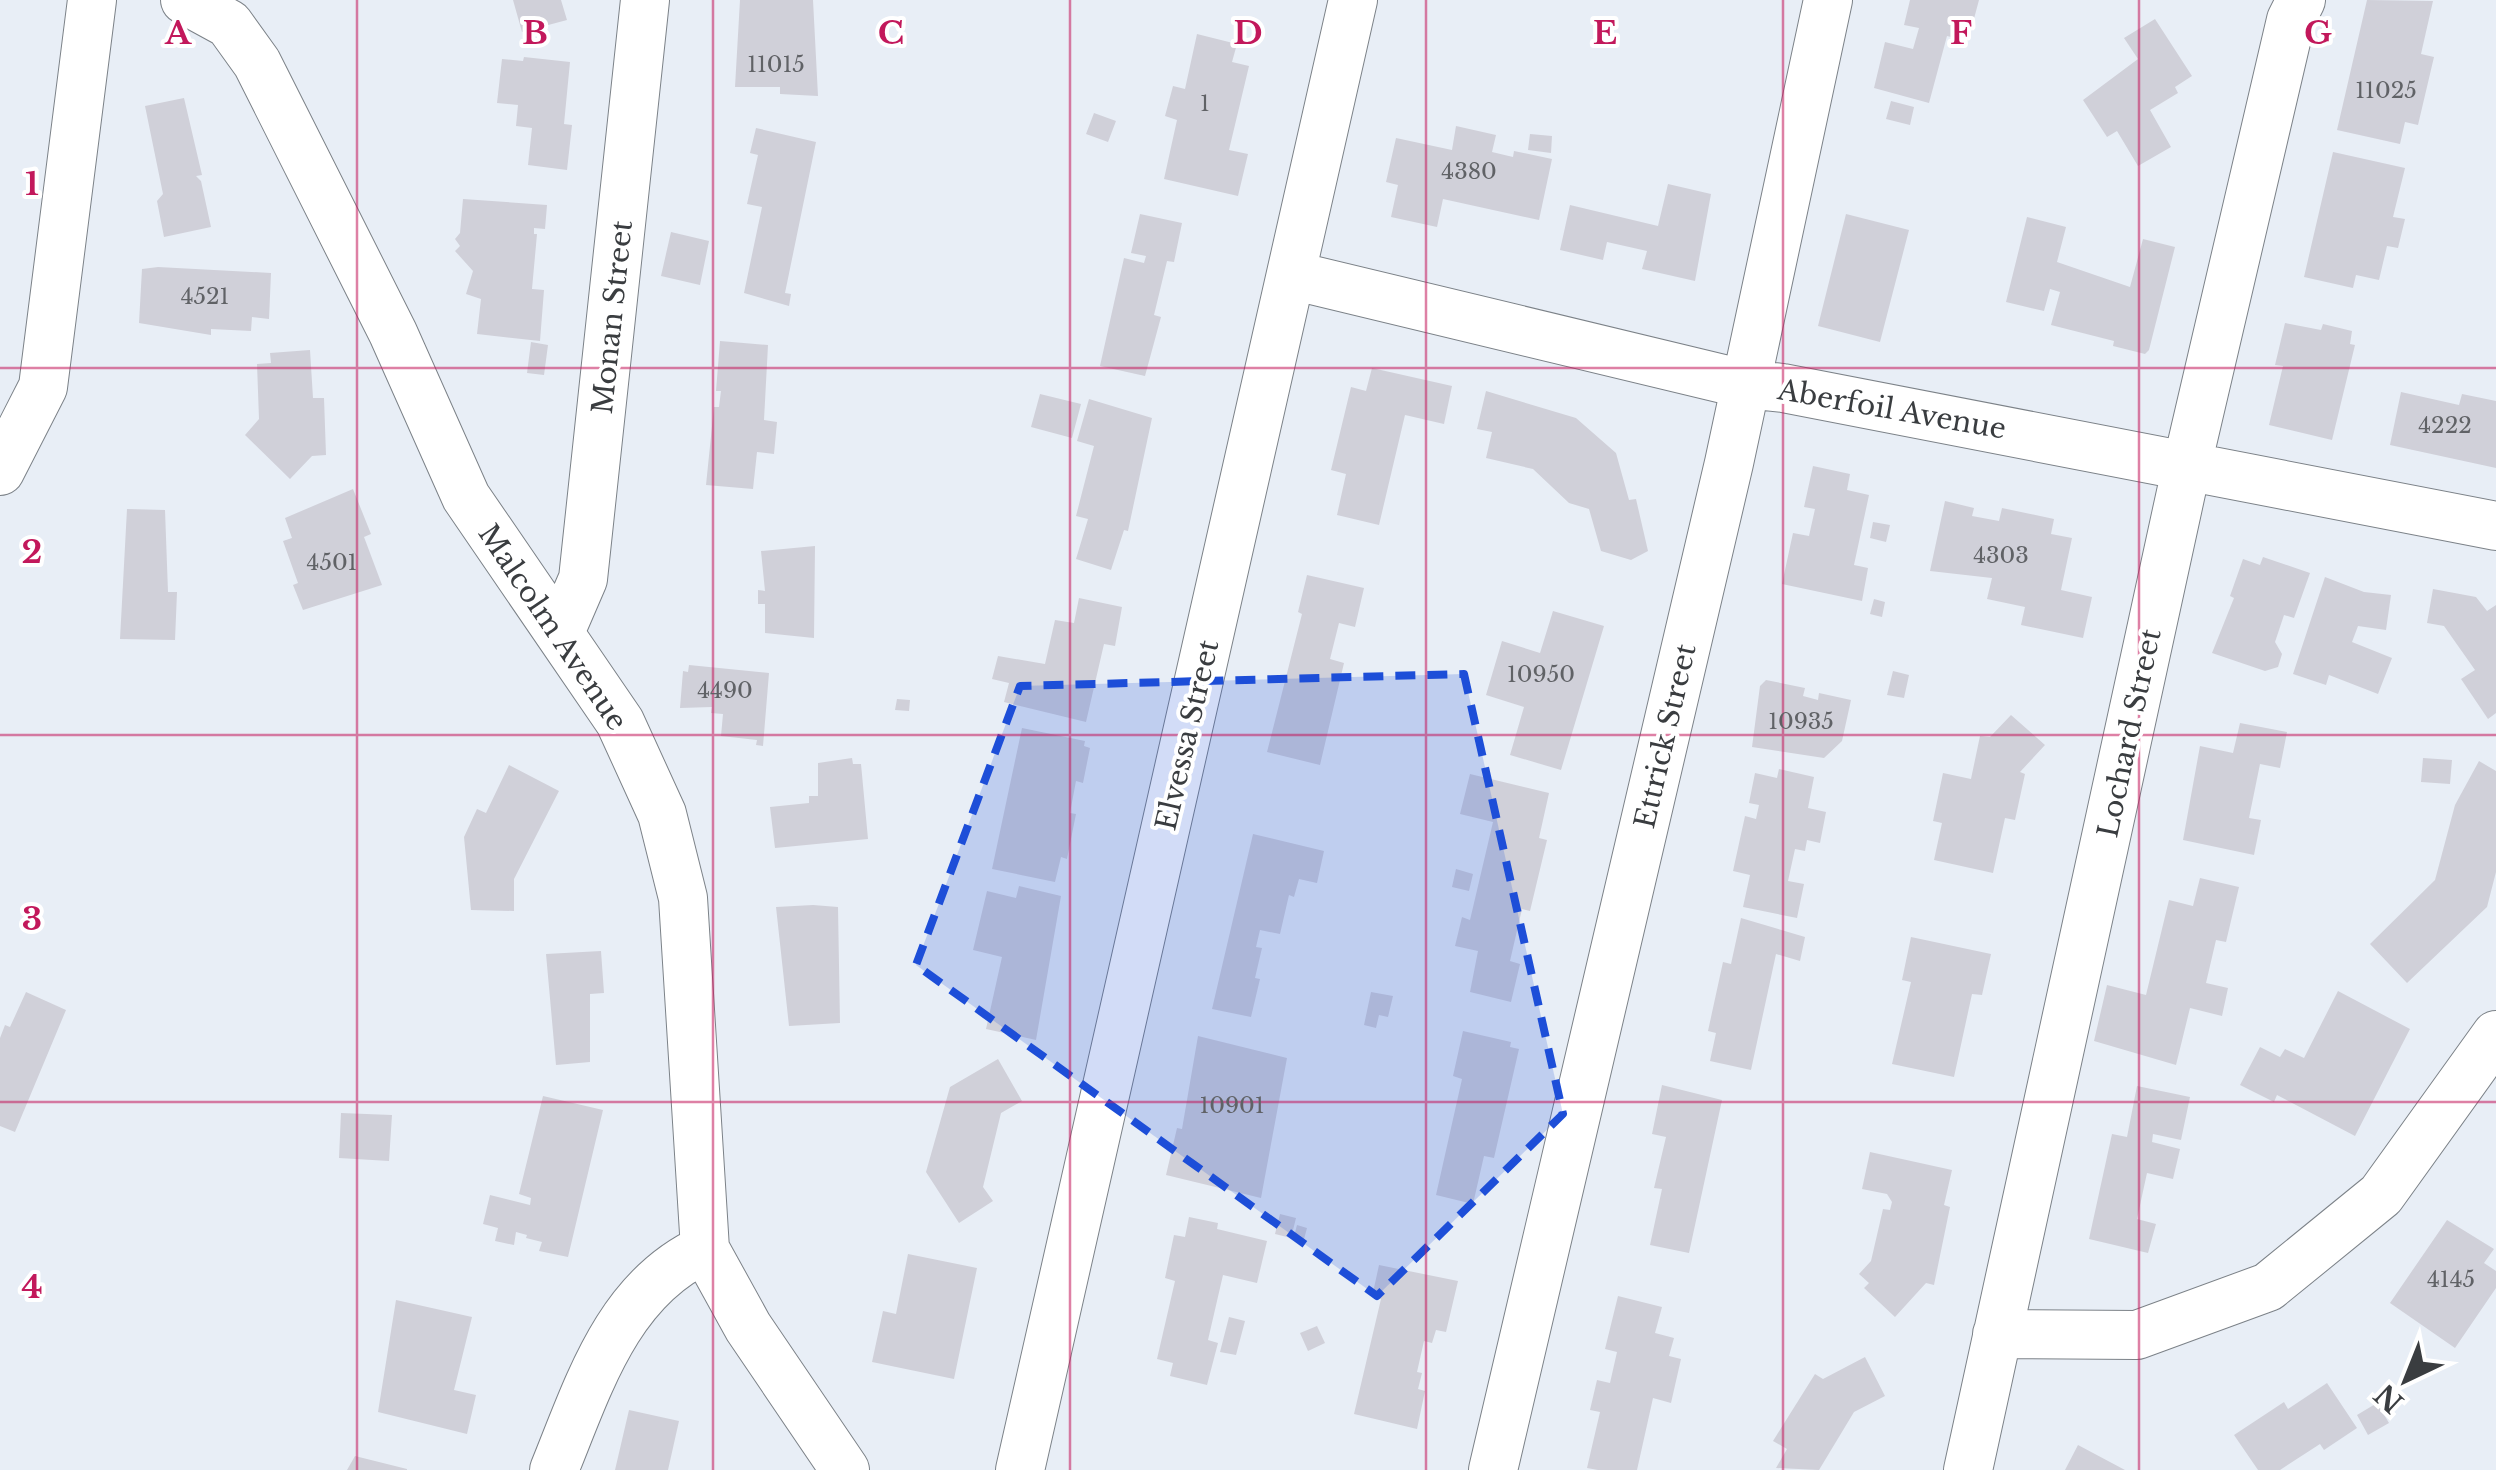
<svg xmlns="http://www.w3.org/2000/svg" width="2496" height="1470" font-family="'Libre Baskerville',serif">
  <rect width="100%" height="100%" fill="#e8eef6"/>
  <path fill="#d0d0d9" d="M513,0H561L567,20L522,32Z
    M740,0H813L818,96L780,94V87H735Z
    M1910,0H1979L1968,41L1947,36L1929,103L1874,88L1885,42L1913,49L1919,28L1904,25Z
    M2367,0L2433,1L2421,54L2434,57L2418,125L2405,122L2400,144L2337,130Z
    M2155,19L2192,76L2175,87L2178,93L2150,110L2171,147L2138,166L2117,131L2107,137L2083,100L2138,59L2124,38Z
    M1197,34L1237,44L1232,62L1249,66L1229,150L1248,154L1238,196L1164,179L1177,120L1165,116L1173,86L1185,89Z
    M524,57L570,62L564,124L572,125L567,170L528,165L532,128L516,126L518,105L497,103L502,59L523,61Z
    M184,98L202,175L196,176L201,181L211,227L164,237L157,201L163,194L145,106Z
    M1891,101L1914,107L1910,125L1886,119Z
    M1094,113L1116,121L1108,142L1086,134Z
    M1456,126L1496,135L1492,152L1513,157L1514,151L1552,159L1539,220L1443,199L1437,227L1391,217L1398,185L1386,182L1396,138L1452,150Z
    M756,128L816,142L785,293L791,294L789,306L744,293L762,207L747,204L758,155L750,153Z
    M1530,134L1552,136L1551,153L1528,150Z
    M2333,152L2405,168L2393,217L2405,219L2398,248L2387,246L2379,280L2356,275L2353,288L2304,277Z
    M1668,184L1711,194L1695,281L1642,269L1647,251L1607,242L1603,260L1560,250L1570,205L1658,226Z
    M463,199L547,205L545,229L534,228V234H537L532,289L544,290L540,341L477,334L481,299L466,294L473,271L455,251L460,246L455,239L460,233Z
    M1140,214L1182,223L1174,262L1167,261L1154,315L1161,317L1145,376L1100,366L1124,258L1144,263L1146,256L1131,253Z
    M1846,214L1909,230L1880,342L1818,326Z
    M2027,217L2066,227L2057,262L2130,287L2143,239L2175,247L2149,350L2145,354L2113,346L2114,341L2051,325L2060,292L2050,289L2044,311L2006,302Z
    M671,232L709,241L700,285L661,276Z
    M158,267L271,273L269,319L252,317L251,331L211,329V335L139,323L142,269Z
    M2285,323L2321,330L2323,324L2352,331L2350,344L2355,345L2332,440L2269,425L2283,366L2275,365Z
    M720,341L768,345L764,420L777,422L774,454L757,452L753,489L706,485L714,407H719L721,391H716Z
    M531,342L548,345L544,375L527,373Z
    M310,350L313,398H324L326,455L312,456L290,479L245,435L259,419L257,364L271,363L270,353Z
    M1372,368L1452,386L1444,424L1405,415L1379,525L1337,515L1346,474L1331,470L1351,387L1366,391Z
    M1486,391L1576,418L1616,453L1629,500L1636,499L1648,551L1631,560L1601,551L1589,509L1569,503L1533,469L1486,458L1492,432L1477,429Z
    M2401,392L2459,405L2462,394L2496,401V468L2390,445Z
    M1040,394L1081,404L1072,438L1031,427Z
    M1089,399L1152,418L1128,531L1124,530L1111,570L1076,559L1088,519L1076,516L1094,446L1077,441Z
    M1813,466L1850,474L1847,490L1869,495L1854,565L1868,568L1862,601L1782,584L1793,533L1809,536L1815,509L1804,507Z
    M353,489L371,534L364,537L382,585L303,610L293,585L298,583L283,541L292,538L285,518Z
    M1945,501L1974,508L1972,516L1999,521L2002,508L2054,519L2051,534L2072,538L2061,590L2092,597L2083,638L2021,625L2025,607L1987,599L1992,578L1930,571Z
    M127,509L165,510L168,592H177L175,640L120,639Z
    M1873,522L1890,525L1886,542L1870,538Z
    M815,546L814,638L765,633V604H758V590L765,591L761,551Z
    M2263,557L2310,573L2294,618L2284,615L2275,642L2282,654L2278,667L2265,671L2212,653L2234,598L2230,596L2243,559L2260,565Z
    M1307,575L1364,588L1355,627L1339,623L1330,659L1344,663L1320,765L1267,752L1302,614L1298,612Z
    M2325,577L2364,592L2391,595L2386,630L2358,626L2352,642L2392,658L2378,694L2329,675L2326,685L2293,674Z
    M2433,589L2476,597L2487,611L2496,605V713L2488,719L2461,679L2475,670L2444,626L2427,623Z
    M1079,598L1122,607L1115,646L1104,644L1086,722L1004,702L1009,683L992,679L998,656L1045,664L1055,620L1074,623Z
    M1874,599L1885,602L1882,617L1870,614Z
    M1553,611L1604,626L1561,770L1510,755L1524,707L1486,695L1502,641L1540,653Z
    M689,665L769,673L763,746L756,745L757,740L721,736L723,714L711,713L712,707L680,708L683,671L688,672Z
    M1893,671L1909,675L1904,698L1887,695Z
    M1766,680L1805,688L1803,696L1818,700L1819,693L1851,700L1842,741L1824,758L1752,747L1760,686Z
    M897,699L910,700L909,711L895,710Z
    M2011,715L2045,745L2020,772L2025,774L2015,820L2005,818L1993,873L1934,860L1942,823L1933,821L1943,773L1971,779L1980,736L1990,737Z
    M2240,723L2287,732L2280,768L2260,764L2249,818L2261,820L2254,855L2183,840L2200,746L2233,753Z
    M1022,728L1085,741L1084,746L1090,748L1083,783L1076,781L1070,813L1076,814L1067,859L1061,857L1055,882L992,869Z
    M852,758L853,764H861L868,839L775,848L770,807L809,803V796H818V763Z
    M2423,758L2452,760L2450,784L2421,782Z
    M2479,761L2496,771V872L2487,907L2407,983L2370,944L2435,880L2455,805Z
    M509,765L559,791L514,879V911L471,910L464,837L477,809L486,813Z
    M1779,769L1814,777L1808,808L1826,812L1820,843L1807,840L1805,851L1795,849L1788,881L1804,884L1797,918L1743,907L1750,875L1733,871L1745,816L1756,819L1759,805L1749,803L1755,773L1777,778Z
    M1470,774L1549,793L1539,838L1547,840L1530,911L1522,909L1510,961L1520,964L1511,1002L1470,992L1478,951L1455,946L1462,917L1470,920L1493,822L1460,814Z
    M1253,834L1324,851L1317,883L1299,879L1294,897L1289,895L1280,934L1260,930L1256,947L1262,948L1255,978L1260,979L1251,1017L1212,1009Z
    M1456,869L1473,874L1469,891L1452,887Z
    M2200,878L2239,887L2226,942L2216,940L2206,983L2228,988L2222,1016L2190,1008L2176,1065L2094,1041L2107,985L2146,995L2169,900L2193,906Z
    M1019,886L1061,896L1036,1040L986,1029L1002,957L973,950L987,891L1016,898Z
    M813,905L838,907L840,1023L789,1026L776,907Z
    M1741,918L1805,937L1800,961L1776,954L1751,1070L1710,1061L1716,1033L1708,1031L1723,962L1731,964Z
    M1911,937L1991,954L1982,995L1972,994L1954,1077L1892,1064L1911,982L1902,980Z
    M601,951L604,993L590,994V1062L556,1065L546,954Z
    M2338,991L2410,1029L2355,1136L2277,1095L2274,1102L2240,1085L2260,1047L2280,1057L2285,1049L2304,1058Z
    M26,992L66,1010L15,1132L0,1126V1038L5,1025L10,1027Z
    M1371,992L1393,996L1388,1017L1379,1015L1376,1028L1364,1025Z
    M1463,1031L1511,1042L1510,1047L1519,1049L1494,1158L1484,1156L1473,1204L1436,1195L1462,1079L1453,1076Z
    M1198,1036L1287,1058L1261,1198L1166,1175L1177,1128L1182,1129Z
    M998,1059L1022,1101L1001,1113L983,1187L993,1201L959,1223L926,1172L950,1087Z
    M1662,1085L1722,1100L1689,1253L1650,1245L1662,1189L1654,1188L1666,1137L1652,1134Z
    M2137,1086L2190,1097L2181,1140L2153,1134L2152,1142L2180,1149L2173,1179L2147,1173L2137,1219L2156,1224L2148,1253L2089,1239L2112,1134L2127,1137Z
    M543,1096L603,1110L568,1257L539,1251L542,1242L526,1238L527,1235L516,1232L514,1245L495,1241L498,1228L483,1224L490,1195L530,1205L531,1198L519,1194Z
    M341,1113L392,1115L389,1161L339,1158Z
    M1870,1152L1952,1170L1944,1205L1950,1207L1934,1285L1926,1283L1895,1317L1864,1288L1869,1283L1859,1274L1871,1261L1883,1209L1890,1210L1892,1202L1887,1194L1862,1189Z
    M1280,1214L1296,1218L1291,1238L1275,1234Z
    M1189,1217L1218,1223L1217,1229L1267,1241L1257,1283L1223,1275L1208,1340L1218,1343L1207,1385L1170,1376L1173,1363L1157,1359L1175,1281L1165,1278L1174,1235L1185,1237Z
    M2447,1220L2494,1249L2484,1263L2496,1271V1288L2455,1348L2390,1303Z
    M1297,1225L1307,1228L1303,1243L1293,1240Z
    M908,1254L977,1268L954,1379L872,1362L883,1311L896,1314Z
    M1379,1265L1458,1281L1446,1332L1436,1330L1432,1343L1424,1341L1417,1372L1422,1373L1418,1389L1425,1391L1417,1429L1354,1414L1381,1299L1372,1297Z
    M1618,1296L1662,1307L1655,1333L1674,1338L1669,1356L1681,1359L1671,1403L1653,1398L1637,1470H1598L1587,1468L1600,1412L1590,1410L1597,1380L1610,1383L1617,1352L1605,1349Z
    M396,1300L472,1317L454,1390L476,1395L467,1434L378,1412Z
    M1229,1317L1245,1321L1236,1355L1220,1352Z
    M1317,1326L1325,1343L1308,1351L1300,1333Z
    M1865,1357L1885,1396L1854,1412L1819,1470L1776,1468L1787,1449L1773,1441L1815,1374L1823,1379Z
    M2327,1383L2357,1428L2324,1450L2320,1444L2280,1470H2258L2234,1435L2284,1402L2288,1409Z
    M2377,1403L2389,1423L2368,1435L2357,1415Z
    M629,1410L679,1421L668,1470H615Z
    M2078,1445L2125,1470H2065Z
    M355,1456L407,1469V1470H347Z"/>
  <g fill="none" stroke-linecap="round" stroke-linejoin="round">
    <defs>
      <path id="minor" d="M185,0L229,24L257,63L393,333L466,497L620,722L662,814L683,898L705,1249L748,1327L845,1470
        M1291,275L1744,384L1783,388L2496,526
        M0,471L43,387L92,0
        M561,630L583,579L645,0
        M1997,1334L2137,1335L2268,1287L2381,1195L2496,1035
        M554,1470C588,1387 617,1289 705,1249
        M1020,1470L1353,0
        M1493,1470L1729,463L1828,0
        M1968,1470L2187,465L2291,20L2301,0"/>
    </defs>
    <use href="#minor" stroke="#7c8288" stroke-width="50"/>
    <use href="#minor" stroke="#fff" stroke-width="48"/>
  </g>
  <path fill="#1d4ed8" fill-opacity="0.2" stroke="#1d4ed8" stroke-width="8" stroke-dasharray="20 12" stroke-linejoin="round" d="M1464,674L1563,1114L1377,1296L916,965L1020,686Z"/>
  <path fill="none" stroke="#c2185b" stroke-width="2.5" stroke-opacity="0.55" d="M357,0V1470M713,0V1470M1070,0V1470M1426,0V1470M1783,0V1470M2139,0V1470M0,368H2496M0,735H2496M0,1102H2496"/>
  <g text-anchor="middle" stroke-width="8" stroke-linejoin="round" paint-order="stroke">
    <g font-size="22" fill="#606266">
      <text x="776" y="72">11015</text>
      <text x="2386" y="98">11025</text>
      <text x="1205" y="111">1</text>
      <text x="1469" y="179">4380</text>
      <text x="205" y="304">4521</text>
      <text x="2445" y="433">4222</text>
      <text x="2001" y="563">4303</text>
      <text x="332" y="570">4501</text>
      <text x="1541" y="682">10950</text>
      <text x="725" y="698">4490</text>
      <text x="1801" y="729">10935</text>
      <text x="1232" y="1113">10901</text>
      <text x="2451" y="1287">4145</text>
    </g>
    <g font-size="28" fill="#3a3d40" stroke="#fff">
      <text transform="translate(612 317) rotate(-84)" y="10">Monan Street</text>
      <text transform="translate(1892 409) rotate(10)" y="10">Aberfoil Avenue</text>
      <text transform="translate(553 627) rotate(56)" y="10">Malcolm Avenue</text>
      <text transform="translate(2129 733) rotate(-78)" y="10">Lochard Street</text>
      <text transform="translate(1187 735) rotate(-77)" y="10">Elvessa Street</text>
      <text transform="translate(1665 736) rotate(-77)" y="10">Ettrick Street</text>
    </g>
  </g>
  <g font-size="32" text-anchor="middle" font-weight="bold" fill="#c2185b" stroke="#fff" stroke-width="8" stroke-linejoin="round" paint-order="stroke">
    <text x="178" y="44">A</text>
    <text x="535" y="44">B</text>
    <text x="891" y="44">C</text>
    <text x="1248" y="44">D</text>
    <text x="1605" y="44">E</text>
    <text x="1961" y="44">F</text>
    <text x="2318" y="44">G</text>
    <text x="32" y="195">1</text>
    <text x="32" y="563">2</text>
    <text x="32" y="930">3</text>
    <text x="32" y="1298">4</text>
  </g>
  <g transform="translate(2406 1380) rotate(223)" stroke="#ffffff" stroke-width="8" paint-order="stroke">
  <path d="M0-8L18 38L0 25L-18 38Z" fill="#3a3d40"/>
  <text y="-15" font-size="28" font-weight="bold" text-anchor="middle" fill="#3a3d40">N</text>
  </g>
</svg>
